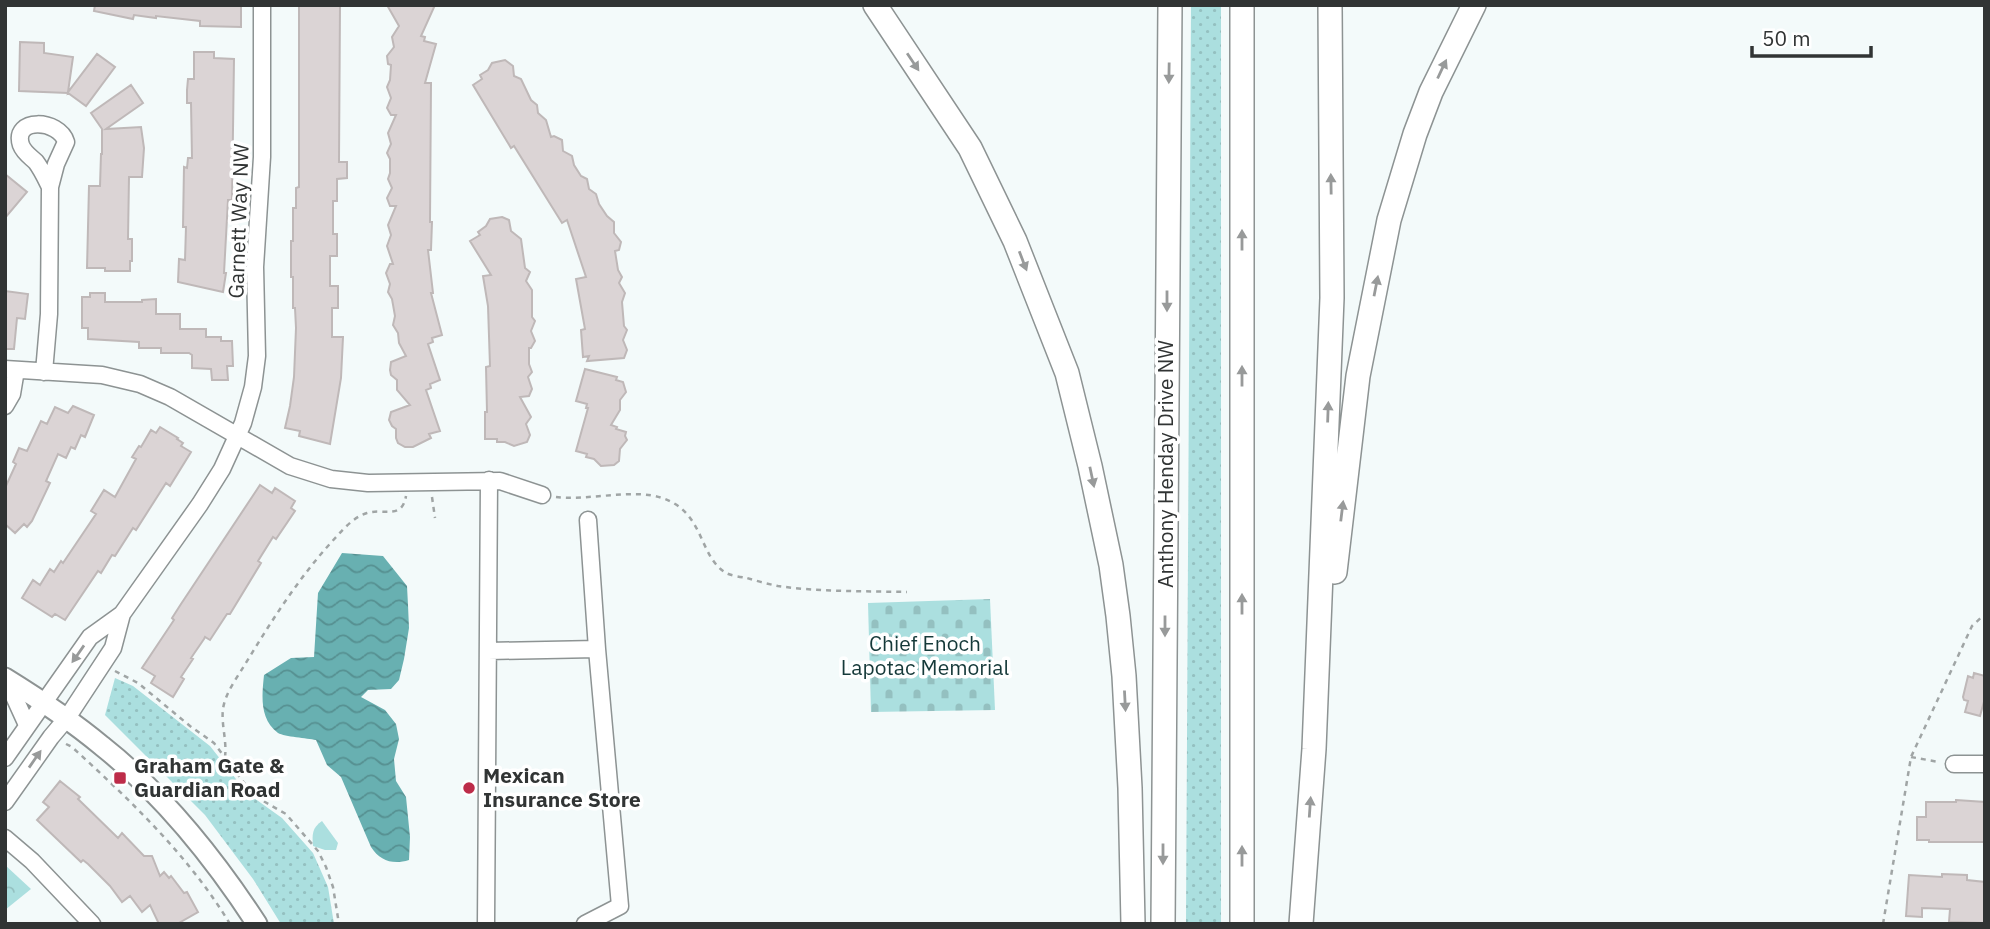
<svg xmlns="http://www.w3.org/2000/svg" width="1990" height="929" font-family="'IBM Plex Sans',sans-serif">
  <defs>
    <pattern id="grass-dots" width="8" height="8" patternUnits="userSpaceOnUse" patternTransform="scale(1.75)"><rect width="8" height="8" fill="#abdfdf"/><path d="M2 2h.1M6 6h.1" fill="none" stroke="#94c0c0" stroke-width="1.8" stroke-linecap="round"/></pattern>
    <pattern id="cemetery-stones" width="16" height="16" patternUnits="userSpaceOnUse" patternTransform="scale(1.75)"><rect width="16" height="16" fill="#abdfdf"/><path d="M2 7V4a2 2 0 0 1 4 0v3zM10 15v-3a2 2 0 0 1 4 0v3z" fill="#94c0c0"/></pattern>
    <pattern id="park-crowns" width="20" height="18" patternUnits="userSpaceOnUse" patternTransform="scale(1.75)"><rect width="20" height="18" fill="#abdfdf"/><path d="M2 6a3 3 0 1 1 6 0M12 15a3 3 0 1 1 6 0" fill="none" stroke="#94c0c0"/></pattern>
    <pattern id="water-waves" width="16" height="10" patternUnits="userSpaceOnUse" patternTransform="scale(1.75)"><rect width="16" height="10" fill="#68b0b1"/><path d="M0 5q4-4 8 0t8 0" fill="none" stroke="#569091"/></pattern>
  </defs>
  <rect width="100%" height="100%" fill="#f3fafa"/>
  <path fill="url(#grass-dots)" d="M1191,5H1221V924H1186Z
    M115,678L133,686L210,746L247,793L282,818L313,853L328,887L334,924H281L253,879L205,815L105,715Z"/>
  <path fill="url(#cemetery-stones)" d="M990,599L995,710L871,712L868,603Z"/>
  <path fill="url(#park-crowns)" d="M5,865L31,889L5,910Z"/>
  <path fill="#abdfdf" d="M322,821L338,843L336,850H325L313,846C312,834 312,828 322,821Z"/>
  <path fill="url(#water-waves)" d="M342,553L383,556L407,586L408,605L409,628L404,659L399,680L391,689L368,690L361,697L385,710L396,724L399,739L394,759L396,781L406,797L410,837L409,860C393,865 380,861 371,847L341,777L327,765L316,740C307,738 285,737 278,733C259,719 262,695 264,675L291,658L314,657L318,593Z"/>
  <path fill="#dbd4d5" stroke="#bfb8b8" stroke-width="2" d="M95,5H241V27L200,26V21L156,16V18L134,15L133,19L94,11Z
    M299,5H340L339,162H347V178L337,179V201H333V234H337V256H330V286H338V308H332V337H343L341,378L330,444L299,436L300,431L285,428L290,406L294,377L296,328L295,308H293V277H291V241H293V208H296V188L299,187Z
    M387,5H435L421,36L425,37L424,41L436,44L425,83H431L430,222H432L431,250H428L433,293H431L442,335L432,338L433,342L428,344L440,380L430,384L431,388L426,390L440,431L429,434L431,438L413,447H405L398,443L396,438V429L392,426L389,420L391,412L410,405L397,390V380L391,375L390,370L391,362L406,356L399,343L398,333L393,325L395,316L392,299L388,292L390,284L386,273L390,264H393L387,246L391,235L388,225L396,206H390L387,198L392,188L388,179L390,173V159L387,153L391,144L388,133L396,115H391L387,108L391,98L387,87L390,80L391,65L388,64L387,56L394,47L392,37L399,26Z
    M20,42L44,43V53L73,57L68,92L97,54L115,67L86,106L68,93L19,91Z
    M194,52H214V58L234,59L232,200H228L224,273H226L223,292L178,282L179,259L185,260L186,227H183L184,167L187,168L188,158H192L191,103H187V90L188,79H194Z
    M505,60L513,66L514,76L521,79L531,100L537,105L538,113L546,120L551,137L554,136L562,140L563,151L572,156L574,165L581,176L587,179L589,189L596,194L599,204L607,216L614,222V233L621,242L619,250L615,251L618,270L622,277L619,283L625,293L622,302L624,326L627,330L623,340L627,350L624,358L587,361L589,356L583,357L581,330L585,329L576,279L586,277L567,220L562,223L514,146L511,148L473,85L482,79L480,75L488,70L492,63Z
    M131,85L143,103L106,129L141,127L144,148L142,177H129L128,239H132V261H130V271H105V268H87L89,186H100L101,154H102V129L91,113Z
    M5,174L27,192L5,218Z
    M502,217L509,220L511,231L521,239L525,268L530,272L526,281L532,290V317L535,321L531,331L535,341L531,348H529V364L532,372L528,377L532,389L529,396L520,397L531,417L526,424L530,435L527,442L514,446L505,442H497V439H485V412H487L486,367L490,366L488,306L483,276L491,275L470,241L480,235L478,232L486,226L490,219Z
    M5,291L28,294L25,319L17,318L14,349H5Z
    M90,293H105V302H142V300L156,299V314H180V329H206V337H221V341H232L233,366H227L228,380H212L211,369L192,368V355L189,353H161V348H139V342L88,339V328H82V297H90Z
    M585,369L617,377L616,380L623,382L626,392L620,400V410L611,425L617,427L616,429L626,432L625,436L627,440L620,449L619,461L614,465L601,466L594,459L586,457L587,454L576,451L588,408H586L587,404L576,401Z
    M73,406L94,415L85,437L81,435L75,449L71,447L66,458L58,454L46,481L50,483L32,521L27,527L24,524L15,533L5,524V488L16,464L13,462L19,448L27,451L41,421L47,424L55,407L68,413Z
    M160,427L178,438L177,439L183,443L181,446L191,452L170,486L166,483L136,530L133,528L115,556L112,555L101,573L98,571L65,620L55,614L52,617L22,598L33,580L40,585L50,569L54,572L61,561L63,563L96,514L91,511L104,490L115,497L136,459L132,457L139,446L141,447L151,430L156,433Z
    M260,485L272,493L275,488L295,501L291,508L295,511L276,539L273,537L258,561L261,563L230,614H227L210,640L205,637L204,639L191,658L193,659L181,677L184,679L173,697L151,683L155,676L142,668L174,620L172,618L181,604Z
    M1974,673L1985,676V698L1980,716L1965,712L1968,701L1964,700L1963,697L1968,676L1973,678Z
    M60,781L80,797L78,799L118,838L122,833L144,856H152L160,876L164,872L169,878L171,876L184,893L187,892L198,912L177,924H159L150,905L142,912L130,896L122,902L110,886L88,864L83,860L81,862L37,820L49,807L43,802Z
    M1956,800L1985,802V842H1929V840H1917V817H1926V802H1956Z
    M1942,874L1967,875V880L1985,882V923L1949,922L1950,909L1922,908V917L1906,916L1909,875L1942,877Z"/>
  <g fill="none" stroke-linecap="round" stroke-linejoin="round">
    <defs>
      <path id="minor" d="M5,369L102,375L140,384L170,397L290,466L331,479L368,483L500,481L542,495
        M44,372L49,314L50,187L56,164L66,142C59,119 12,117 21,145C24,153 31,157 36,162C42,170 46,179 50,187
        M5,406L12,394L16,370
        M488,651L597,649
        M6,679L27,725
        M5,758L90,637L122,614L200,504L222,469L243,423L253,387L257,356L255,267L262,157V5
        M1954,764H1985
        M5,802L51,737L67,718L113,648L122,614
        M5,838L32,861L92,924
        M486,924L489,480
        M585,924L620,906L597,649L588,520"/>
      <path id="major" d="M5,678C39,699 72,721 102,746C164,795 214,858 257,924"/>
      <path id="highway" d="M875,5L970,148L1015,241L1067,373L1090,466L1111,565L1118,616L1124,676L1130,788L1133,924
        M1242,5V924
        M1335,572L1358,376L1389,220L1415,134L1431,92L1474,5
        M1163,924L1170,5
        M1301,924L1314,749L1332,298L1330,5"/>
    </defs>
    <use href="#minor" stroke="#8d9393" stroke-width="19"/>
    <use href="#major" stroke="#8d9393" stroke-width="23"/>
    <use href="#highway" stroke="#8d9393" stroke-width="26"/>
    <path stroke="#a0a5a5" stroke-width="2.5" stroke-dasharray="5 5" stroke-linecap="butt" d="M432,497L435,518
      M556,497C588,501 634,488 662,498C705,512 698,556 726,573C732,576 741,577 747,578C757,581 768,584 778,586C819,592 865,591 907,592
      M115,671L138,683L190,726L214,743L248,788L265,802L286,814L318,851L326,867L333,887L339,924
      M66,744L72,747C130,800 189,856 230,924
      M225,757C227,740 221,724 223,709C225,694 236,679 244,666C272,620 301,574 338,535C346,526 356,516 367,513C384,508 402,520 406,496
      M1911,757L1939,762
      M1883,924L1911,757L1972,626L1985,614"/>
    <use href="#minor" stroke="#fff" stroke-width="16"/>
    <use href="#major" stroke="#fff" stroke-width="19"/>
    <use href="#highway" stroke="#fff" stroke-width="23"/>
  </g>
  <defs><path id="oneway-solid" d="M-6-.8H1V-3.2L6.5 0L1 3.2V.8H-6Z" transform="scale(1.75)"/></defs>
  <g fill="#989a9a">
    <use href="#oneway-solid" transform="translate(913 62) rotate(56)"/>
    <use href="#oneway-solid" transform="translate(1442 69) rotate(-65)"/>
    <use href="#oneway-solid" transform="translate(1169 73) rotate(91)"/>
    <use href="#oneway-solid" transform="translate(1331 184) rotate(-91)"/>
    <use href="#oneway-solid" transform="translate(1242 240) rotate(-90)"/>
    <use href="#oneway-solid" transform="translate(1023 261) rotate(69)"/>
    <use href="#oneway-solid" transform="translate(1376 286) rotate(-79)"/>
    <use href="#oneway-solid" transform="translate(1167 301) rotate(90)"/>
    <use href="#oneway-solid" transform="translate(1242 376) rotate(-90)"/>
    <use href="#oneway-solid" transform="translate(1328 412) rotate(-88)"/>
    <use href="#oneway-solid" transform="translate(1092 477) rotate(78)"/>
    <use href="#oneway-solid" transform="translate(1342 511) rotate(-83)"/>
    <use href="#oneway-solid" transform="translate(1242 604) rotate(-90)"/>
    <use href="#oneway-solid" transform="translate(1165 626) rotate(90)"/>
    <use href="#oneway-solid" transform="translate(78 654) rotate(125)"/>
    <use href="#oneway-solid" transform="translate(1125 701) rotate(87)"/>
    <use href="#oneway-solid" transform="translate(35 759) rotate(-55)"/>
    <use href="#oneway-solid" transform="translate(1310 807) rotate(-86)"/>
    <use href="#oneway-solid" transform="translate(1163 854) rotate(90)"/>
    <use href="#oneway-solid" transform="translate(1242 856) rotate(-90)"/>
  </g>
  <g fill="#bd2c49" stroke="#fff" stroke-width="2.5">
    <rect x="113" y="771" width="14" height="14" rx="3.5"/>
    <circle cx="469" cy="788" r="7"/>
  </g>
  <g text-anchor="middle" stroke-width="7" stroke-linejoin="round" paint-order="stroke">
    <g font-size="21" fill="#313434" stroke="#fff">
      <text transform="translate(239 221) rotate(-88)" y="7">Garnett Way NW</text>
      <text transform="translate(1166 464) rotate(-90)" y="7">Anthony Henday Drive NW</text>
    </g>
    <g font-size="21" fill="#153939" stroke="#fff">
      <text x="925" y="651">Chief Enoch<tspan x="925" dy="24">Lapotac Memorial</tspan></text>
    </g>
    <g font-size="21" font-weight="bold" fill="#313434" stroke="#fff" text-anchor="start">
      <text x="134" y="773">Graham Gate &amp;<tspan x="134" dy="24">Guardian Road</tspan></text>
      <text x="483" y="783">Mexican<tspan x="483" dy="24">Insurance Store</tspan></text>
    </g>
  </g>
  <rect width="1990" height="929" fill="none" stroke="#313434" stroke-width="14"/>
  <path d="M1752 46v10h119v-10" fill="none" stroke="#313434" stroke-width="3.5"/>
  <text x="1762" y="46" font-size="21" fill="#313434" stroke="#ffffff" stroke-width="5" paint-order="stroke">50 m</text>
</svg>
